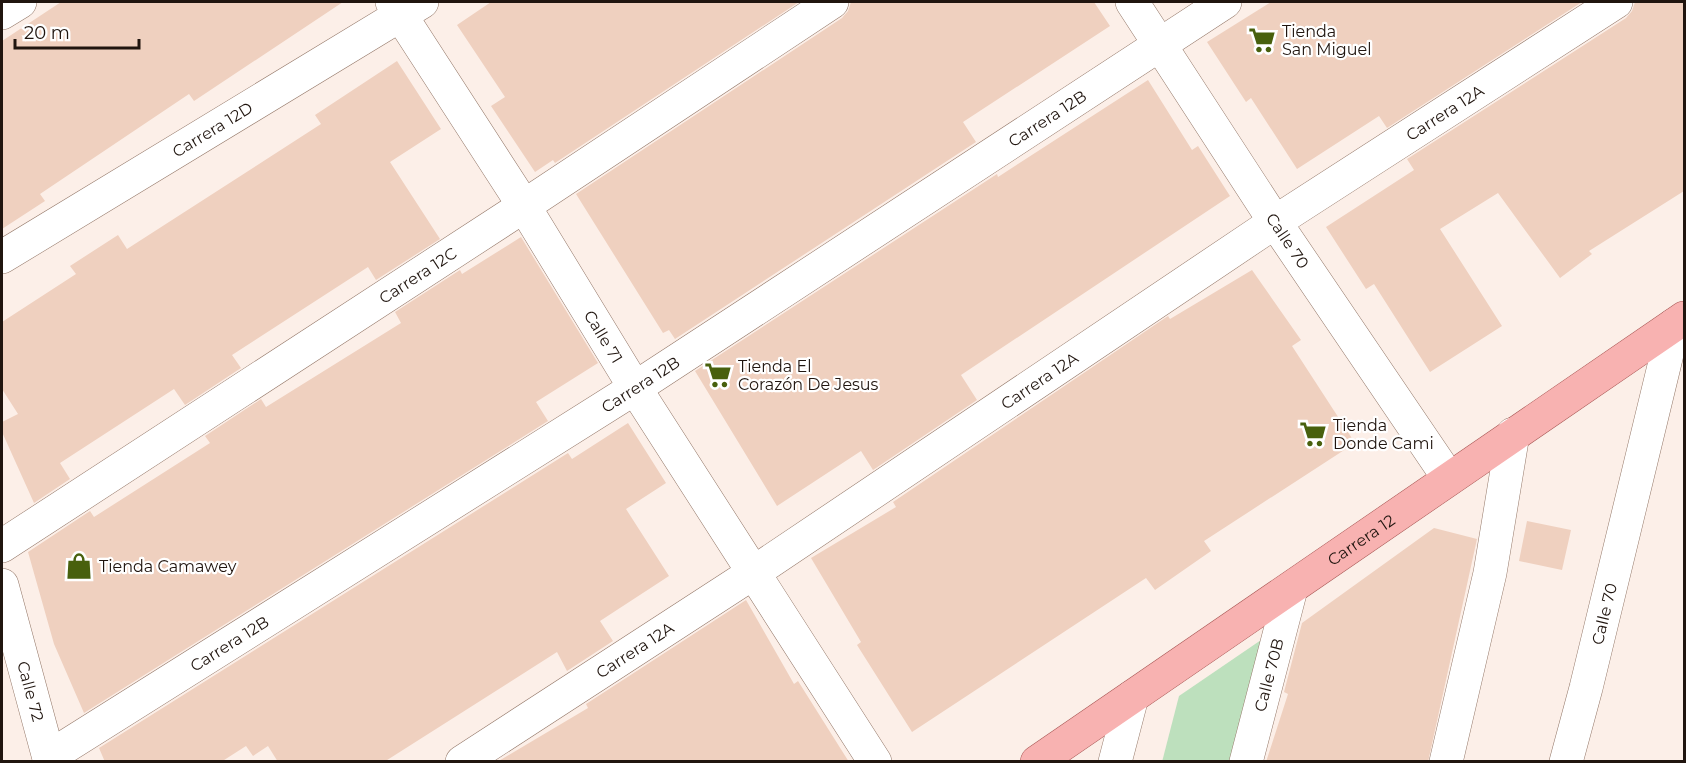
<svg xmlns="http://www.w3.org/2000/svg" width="1686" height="763" font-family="Montserrat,sans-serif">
  <rect width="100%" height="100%" fill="#fcefe8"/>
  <path fill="#bde0bd" d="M1264,638L1233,761L1162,762L1179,696Z"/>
  <path fill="#efd0bf" d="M61,2H343L194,101L189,94L40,194L45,201L2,229V41Z
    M491,2H799L555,163L553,160L535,172L491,106L505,97L457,25Z
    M851,2H1094L1110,26L963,122L976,142L675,339L669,330L663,333L576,194L842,18L848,11Z
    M1271,2H1582L1387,128L1379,116L1297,169L1251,98L1246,102L1207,42Z
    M1635,2H1684V191L1589,251L1592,254L1560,278L1498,193L1440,229L1502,326L1430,372L1374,284L1366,289L1326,227L1414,170L1407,159L1626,18L1632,11Z
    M397,61L441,129L390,162L440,239L376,280L368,267L232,355L241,368L185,405L174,389L60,463L70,479L34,503L2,432V422L18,414L2,389V322L76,274L70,266L118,235L127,249L321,124L315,115Z
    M1148,80L1192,150L1198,146L1230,196L961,375L977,400L873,470L861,451L777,506L695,371L997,174L998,177Z
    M521,237L598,363L536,402L548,421L84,713L54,644L28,552L90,511L94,517L210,443L205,436L261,399L266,407L401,323L395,312L460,270L462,274Z
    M1252,270L1301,340L1292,346L1355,443L1204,541L1211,551L1155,590L1146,578L912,732L857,645L861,642L811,558L896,507L893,502L1168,316L1170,319Z
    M628,423L666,483L626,509L669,576L600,621L613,641L567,671L557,652L384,762H278L268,746L253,756L246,746L221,762H105L99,748L568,453L572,459Z
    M1527,521L1571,530L1562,570L1519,561Z
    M1434,528L1477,539L1428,762H1266L1288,694L1284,692L1302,623Z
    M746,600L794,684L798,681L849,762H497L588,708L586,704Z"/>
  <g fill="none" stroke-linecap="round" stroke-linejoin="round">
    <defs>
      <g id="minor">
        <path id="s1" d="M392,2L524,206L635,388L875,762"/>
        <path id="s2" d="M1132,2L1275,222L1448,477"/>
        <path d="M2,13L20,2"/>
        <path id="s3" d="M2,257L422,2"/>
        <path id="s4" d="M2,546L524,206L832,2"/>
        <path id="s5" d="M2,585L50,762"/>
        <path id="s6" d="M49,757L635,388L1225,2"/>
        <path id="s7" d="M462,762L753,573L1275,222L1616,2"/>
        <path d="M1115,762L1132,697"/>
        <path id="s8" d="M1246,762L1291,589"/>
        <path d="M1446,762L1490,573L1513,434"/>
        <path id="s9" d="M1566,762L1586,688L1674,325"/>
      </g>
      <g id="major">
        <path id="s10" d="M1037,762L1684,318"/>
      </g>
    </defs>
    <use href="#minor" stroke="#947869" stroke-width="34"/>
    <use href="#major" stroke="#a95956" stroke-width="34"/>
    <use href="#minor" stroke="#fff" stroke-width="33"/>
    <use href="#major" stroke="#f8b2b1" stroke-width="33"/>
  </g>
  <defs>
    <symbol id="supermarket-bare" viewBox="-9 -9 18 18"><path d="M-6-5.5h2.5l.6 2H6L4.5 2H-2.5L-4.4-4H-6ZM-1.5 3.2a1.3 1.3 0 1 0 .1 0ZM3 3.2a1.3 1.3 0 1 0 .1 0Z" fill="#48600d" stroke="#fff" stroke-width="2.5" paint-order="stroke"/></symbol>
    <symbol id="shop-bare" viewBox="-9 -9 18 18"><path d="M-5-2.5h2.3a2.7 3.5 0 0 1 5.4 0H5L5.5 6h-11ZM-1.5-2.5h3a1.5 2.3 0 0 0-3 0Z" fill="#48600d" stroke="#fff" stroke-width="2.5" paint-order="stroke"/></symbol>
  </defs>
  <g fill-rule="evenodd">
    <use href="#supermarket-bare" x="1243" y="21" width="38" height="38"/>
    <use href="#supermarket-bare" x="699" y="356" width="38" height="38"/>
    <use href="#supermarket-bare" x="1294" y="415" width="38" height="38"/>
    <use href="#shop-bare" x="60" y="547" width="38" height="38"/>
  </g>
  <g text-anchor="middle" stroke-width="4.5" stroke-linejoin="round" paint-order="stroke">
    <g font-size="16" fill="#20150f" stroke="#fff" text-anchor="start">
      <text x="1282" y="37">Tienda<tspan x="1282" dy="18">San Miguel</tspan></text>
      <text x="738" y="372">Tienda El<tspan x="738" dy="18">Corazón De Jesus</tspan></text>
      <text x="1333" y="431">Tienda<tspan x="1333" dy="18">Donde Cami</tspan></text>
      <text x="99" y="572">Tienda Camawey</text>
    </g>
    <g font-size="16" fill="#20150f" stroke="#fff">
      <text dy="6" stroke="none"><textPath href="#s7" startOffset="1178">Carrera 12A</textPath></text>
      <text dy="6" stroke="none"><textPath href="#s6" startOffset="1185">Carrera 12B</textPath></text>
      <text dy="6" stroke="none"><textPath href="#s3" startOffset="246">Carrera 12D</textPath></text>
      <text dy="6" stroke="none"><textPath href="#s2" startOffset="285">Calle 70</textPath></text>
      <text dy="6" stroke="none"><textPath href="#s4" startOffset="496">Carrera 12C</textPath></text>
      <text dy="6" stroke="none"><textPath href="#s1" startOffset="396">Calle 71</textPath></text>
      <text dy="6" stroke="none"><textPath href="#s7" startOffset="692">Carrera 12A</textPath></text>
      <text dy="6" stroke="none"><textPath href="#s6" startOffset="699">Carrera 12B</textPath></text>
      <text dy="6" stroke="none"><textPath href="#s10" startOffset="393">Carrera 12</textPath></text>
      <text dy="6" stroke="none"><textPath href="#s9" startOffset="153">Calle 70</textPath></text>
      <text dy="6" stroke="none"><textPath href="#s6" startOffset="213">Carrera 12B</textPath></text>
      <text dy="6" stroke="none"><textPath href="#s7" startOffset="206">Carrera 12A</textPath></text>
      <text dy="6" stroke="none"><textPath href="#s8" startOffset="90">Calle 70B</textPath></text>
      <text dy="6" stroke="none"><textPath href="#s5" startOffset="110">Calle 72</textPath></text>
    </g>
  </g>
  <rect width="1686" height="763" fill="none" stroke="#20150f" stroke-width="6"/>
  <path d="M15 39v9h124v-9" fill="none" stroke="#20150f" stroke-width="3"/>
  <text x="24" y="39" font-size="18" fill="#20150f" stroke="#ffffff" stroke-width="4.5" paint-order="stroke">20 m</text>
</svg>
